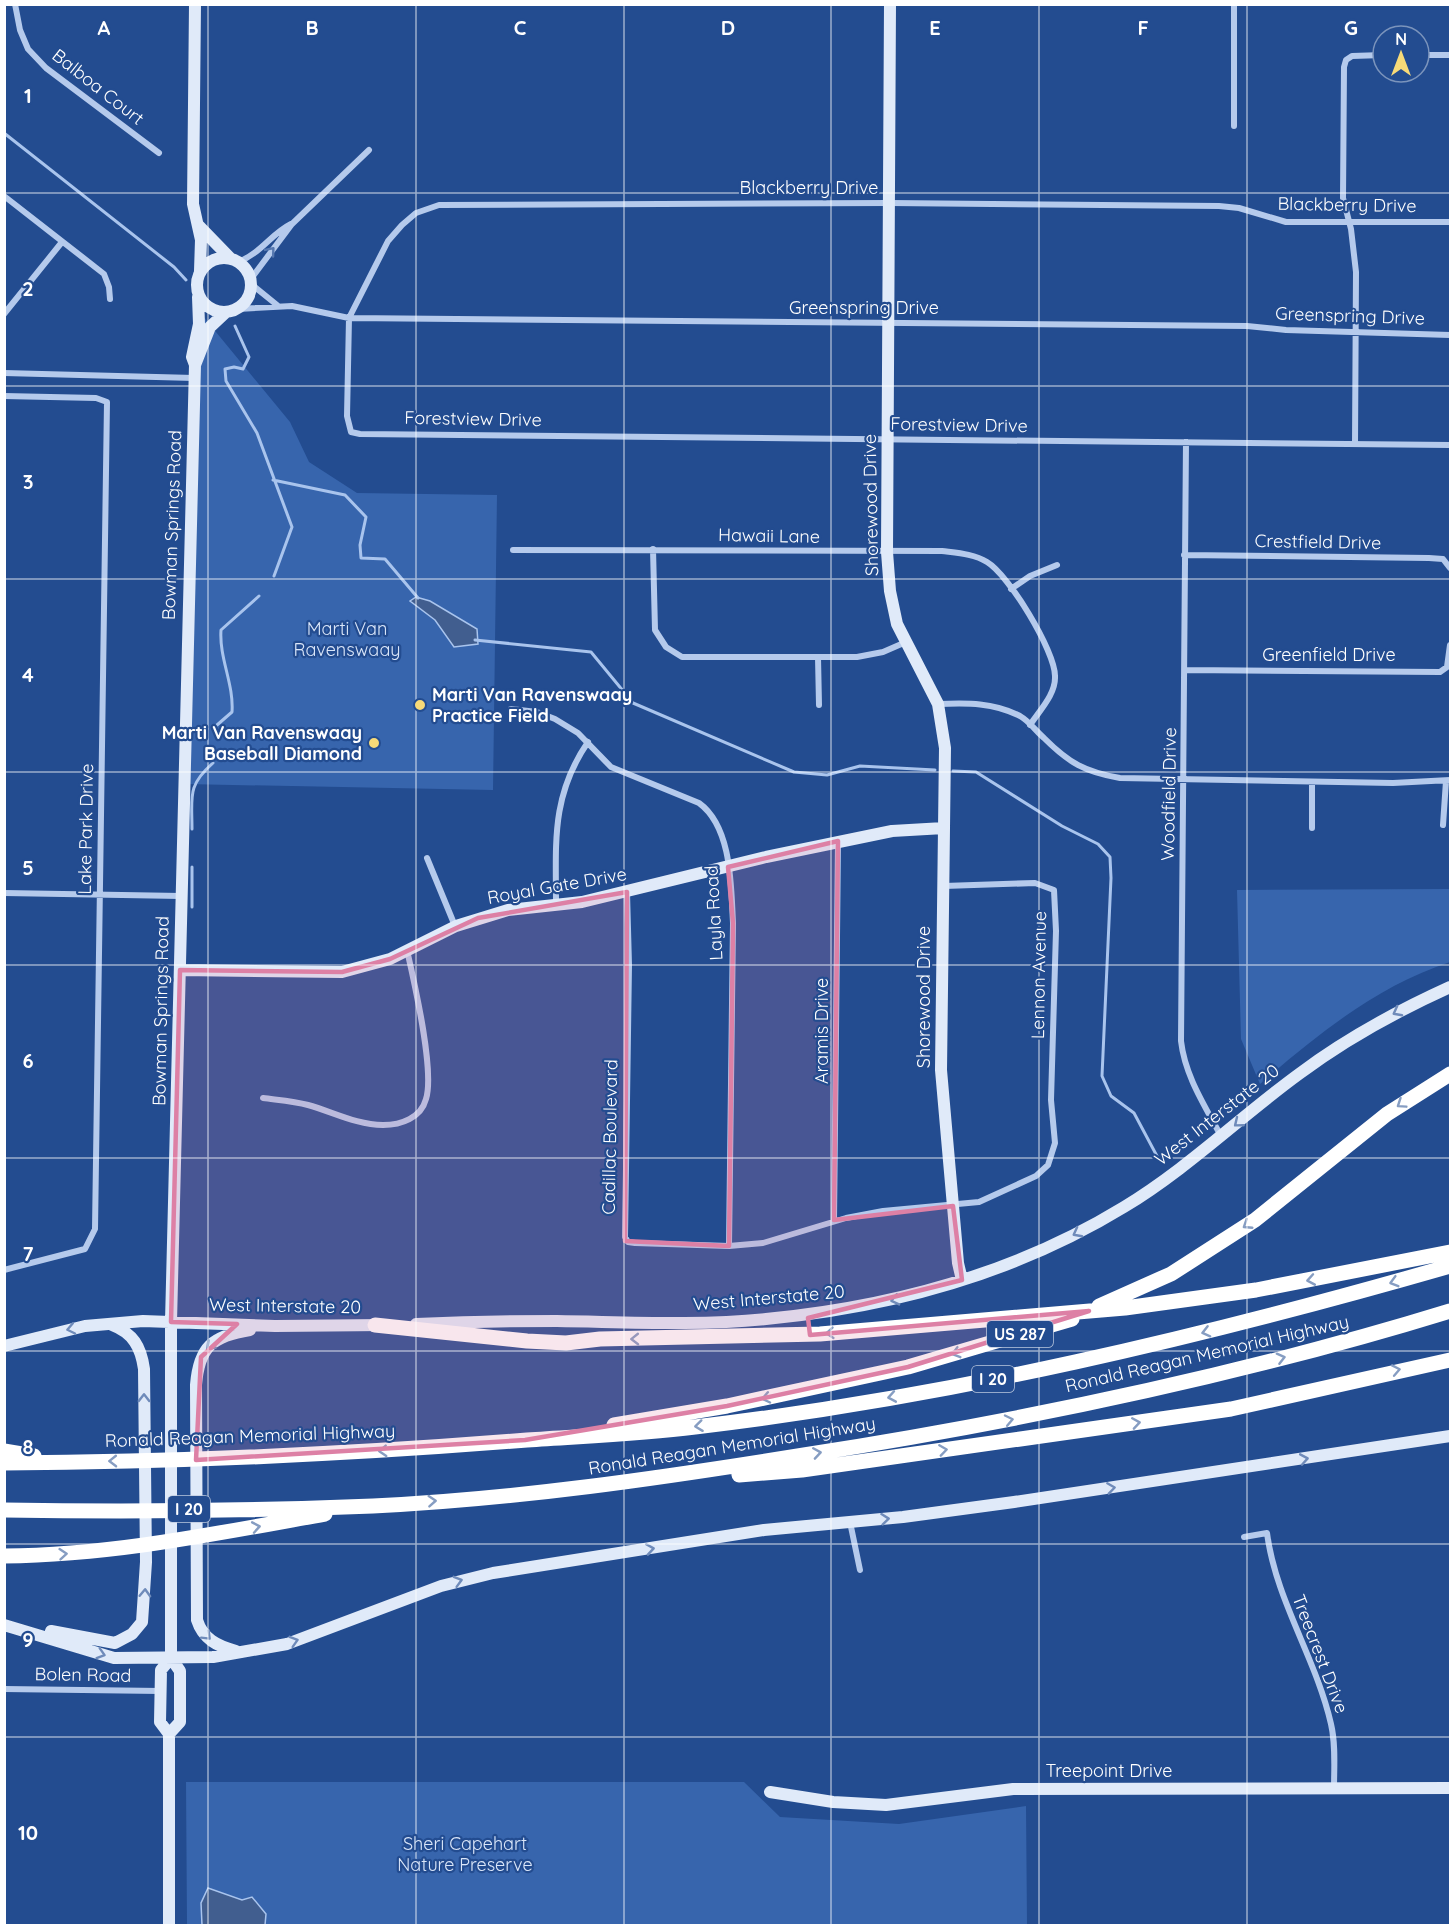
<svg xmlns="http://www.w3.org/2000/svg" width="1455" height="1930" font-family="Quicksand,sans-serif">
  <rect width="100%" height="100%" fill="#234c90"/>
  <path fill="#3765ad" d="M202,315L290,422L309,462L357,493L497,495L493,790L185,784Z
    M1450,889V962C1377,986 1318,1034 1260,1084L1241,1039L1237,890Z
    M186,1782H744L780,1817L899,1824L1026,1806L1027,1925H187Z"/>
  <path fill="#415e8f" stroke="#a9c4ed" stroke-width="1.5" d="M416,597L430,601L477,629L478,644L454,647L435,620L410,601Z
    M208,1888L242,1900L252,1897L266,1914L265,1925H202L201,1903Z"/>
  <g fill="none" stroke-linecap="round" stroke-linejoin="round">
    <path stroke="#a9c4ed" stroke-width="3" d="M4,133L174,267L186,280
      M235,326L249,357L243,369L234,367L225,369L226,381L257,433L292,527L274,576
      M273,480L345,495L366,517L360,545L361,558L385,559L418,598
      M475,640L591,652L633,703L794,772L827,775L860,766L935,770
      M217,725L232,712C234,684 219,658 221,630L259,596
      M953,771L976,772L1062,826L1098,844L1110,857L1111,878L1102,1076L1111,1096L1134,1113L1158,1158
      M192,829C192,796 187,786 213,763
      M192,867V907"/>
    <path stroke="#b5caec" stroke-width="6" d="M15,4L20,30L28,49L46,68L159,153
      M1234,4V126
      M1419,55H1450
      M4,196L104,274L109,287L110,299
      M1450,222H1286L1239,208L1219,206L890,203L439,205L416,213L402,225L388,241L349,318L347,416L351,432L360,434L1450,445
      M238,262C260,254 271,234 291,224
      M250,280L292,224L369,150
      M251,284L277,305
      M238,309L292,306L349,318L1247,326L1286,330L1450,335
      M4,314L62,242
      M4,373L194,378
      M4,396L96,398L107,402L95,1229L85,1249L4,1270
      M1186,442L1181,1041C1185,1076 1205,1106 1221,1136
      M1355,444L1356,272L1351,229L1343,198L1344,67L1346,60L1352,56L1383,55
      M653,549L655,630L666,647L682,657H857L883,652L906,642
      M513,550L942,551C957,553 974,554 987,562C1009,575 1055,651 1055,676C1056,694 1040,710 1030,725
      M1184,555L1429,558L1443,559L1450,568
      M1011,589L1030,576L1057,565
      M818,657L819,705
      M1185,670L1440,672L1447,667L1450,645
      M938,704C967,703 993,702 1020,716C1029,721 1036,731 1044,738C1069,763 1085,772 1120,778L1393,783L1450,780
      M511,709L537,712L555,719L578,733L611,767L699,803C732,827 731,886 733,923L729,1246
      M1312,782V828
      M1443,825L1446,781
      M427,858L455,926
      M627,892L629,965L625,1237L628,1242L635,1243L729,1246L763,1243L846,1218L883,1211L979,1202L1036,1176L1048,1165L1055,1143L1051,1100L1056,931L1054,890L1035,883L944,886
      M4,893L181,896
      M556,904C556,842 551,796 588,742
      M263,1098C278,1100 294,1101 308,1105C333,1112 357,1125 383,1125C401,1125 421,1118 426,1099C435,1071 414,981 407,950
      M834,1221L838,842
      M850,1522L860,1570
      M1244,1537L1267,1533C1276,1601 1316,1658 1331,1724C1336,1745 1334,1768 1334,1789
      M4,1689L161,1691"/>
    <path stroke="#e0eaf9" stroke-width="12" d="M195,4L193,204L201,240L200,271
      M890,4L887,552L890,591L897,624L938,704L945,748L941,1070L958,1263L962,1280
      M199,226L230,258
      M197 285a27 27 0 1 1 54 0a27 27 0 1 1-54 0Z
      M195,365L210,327L226,312
      M180,970L342,972L390,959L456,926L508,910L582,902L766,857L892,831L944,828
      M416,1324C463,1322 510,1321 557,1321C627,1322 697,1326 766,1319C892,1307 1016,1273 1124,1207C1187,1169 1240,1117 1299,1074C1347,1038 1397,1011 1450,987
      M4,1346L85,1326L143,1321L275,1326L384,1325
      M4,1625L114,1658L213,1657L287,1644L441,1586L493,1573L764,1530L903,1517L1014,1502L1450,1436
      M51,1631L115,1643L132,1634L142,1622L146,1562L144,1369C141,1347 133,1333 112,1325
      M236,1651C217,1646 203,1639 197,1620L196,1385C199,1347 212,1336 250,1330
      M171,1658V1322L195,365L192,357L199,324L198,297
      M169,1734L180,1722V1671L171,1658
      M770,1792L833,1802L886,1805L1013,1789L1450,1788
      M169,1926V1734L160,1722L161,1670L171,1658"/>
    <path stroke="#fff" stroke-width="15" d="M1099,1306L1171,1274L1255,1220L1387,1114L1450,1074
      M375,1325L527,1341L566,1343L600,1339L820,1334L1125,1308L1256,1290L1450,1252
      M614,1425L727,1406L908,1367L1072,1319
      M4,1451L34,1456
      M4,1463C179,1462 353,1454 527,1440C583,1436 639,1434 695,1427C951,1397 1203,1337 1450,1266
      M739,1475L802,1470L1231,1409L1450,1360
      M4,1510C127,1512 250,1511 373,1506C518,1499 661,1478 804,1455C1022,1421 1239,1376 1450,1311
      M4,1556C113,1555 219,1533 325,1514"/>
  </g>
  <defs><path id="oneway-chevron" d="M-2-3.5L2.5 0L-2 3.5" fill="none" stroke-width="1.6" stroke-linecap="round" stroke-linejoin="round" transform="scale(1.5)"/></defs>
  <use stroke="#5678b0" href="#oneway-chevron" transform="translate(271 251) rotate(-50)"/>
  <g stroke="#6f8bba">
    <use href="#oneway-chevron" transform="translate(1397 1012) rotate(152)"/>
    <use href="#oneway-chevron" transform="translate(1238 1123) rotate(141)"/>
    <use href="#oneway-chevron" transform="translate(1077 1233) rotate(152)"/>
    <use href="#oneway-chevron" transform="translate(895 1300) rotate(167)"/>
    <use href="#oneway-chevron" transform="translate(71 1329) rotate(168)"/>
    <use href="#oneway-chevron" transform="translate(210 1346) rotate(135)"/>
    <use href="#oneway-chevron" transform="translate(144 1398) rotate(-90)"/>
    <use href="#oneway-chevron" transform="translate(1304 1459) rotate(-10)"/>
    <use href="#oneway-chevron" transform="translate(1111 1488) rotate(-8)"/>
    <use href="#oneway-chevron" transform="translate(885 1519) rotate(-6)"/>
    <use href="#oneway-chevron" transform="translate(650 1549) rotate(-9)"/>
    <use href="#oneway-chevron" transform="translate(458 1581) rotate(-16)"/>
    <use href="#oneway-chevron" transform="translate(145 1593) rotate(-88)"/>
    <use href="#oneway-chevron" transform="translate(207 1636) rotate(45)"/>
    <use href="#oneway-chevron" transform="translate(294 1641) rotate(-17)"/>
    <use href="#oneway-chevron" transform="translate(101 1654) rotate(17)"/>
  </g>
  <g stroke="#869dc2">
    <use href="#oneway-chevron" transform="translate(1401 1104) rotate(146)"/>
    <use href="#oneway-chevron" transform="translate(1247 1225) rotate(147)"/>
    <use href="#oneway-chevron" transform="translate(1311 1280) rotate(170)"/>
    <use href="#oneway-chevron" transform="translate(1394 1282) rotate(164)"/>
    <use href="#oneway-chevron" transform="translate(1206 1332) rotate(166)"/>
    <use href="#oneway-chevron" transform="translate(830 1333) rotate(175)"/>
    <use href="#oneway-chevron" transform="translate(635 1339) rotate(179)"/>
    <use href="#oneway-chevron" transform="translate(956 1353) rotate(164)"/>
    <use href="#oneway-chevron" transform="translate(1281 1358) rotate(-14)"/>
    <use href="#oneway-chevron" transform="translate(1396 1370) rotate(-11)"/>
    <use href="#oneway-chevron" transform="translate(892 1397) rotate(170)"/>
    <use href="#oneway-chevron" transform="translate(766 1398) rotate(168)"/>
    <use href="#oneway-chevron" transform="translate(1009 1420) rotate(-12)"/>
    <use href="#oneway-chevron" transform="translate(1136 1423) rotate(-9)"/>
    <use href="#oneway-chevron" transform="translate(699 1426) rotate(173)"/>
    <use href="#oneway-chevron" transform="translate(943 1450) rotate(-8)"/>
    <use href="#oneway-chevron" transform="translate(383 1451) rotate(177)"/>
    <use href="#oneway-chevron" transform="translate(817 1453) rotate(-9)"/>
    <use href="#oneway-chevron" transform="translate(113 1461) rotate(179)"/>
    <use href="#oneway-chevron" transform="translate(432 1501) rotate(-4)"/>
    <use href="#oneway-chevron" transform="translate(256 1527) rotate(-10)"/>
    <use href="#oneway-chevron" transform="translate(63 1554) rotate(-5)"/>
  </g>
  <path fill="#dd80a5" fill-opacity="0.2" stroke="#dd80a5" stroke-width="4.5" stroke-linejoin="round" d="M838,841L834,1220L953,1206L962,1280L808,1318L810,1335L1089,1311L908,1367L727,1406L525,1440L196,1460L201,1357L237,1324L171,1322L180,970L342,972L390,959L478,918L627,892L625,1241L729,1246L733,923L728,867Z"/>
  <path fill="none" stroke="#fff" stroke-width="1.5" stroke-opacity="0.55" d="M208,4V1926M416,4V1926M624,4V1926M831,4V1926M1039,4V1926M1247,4V1926M4,193H1450M4,386H1450M4,579H1450M4,772H1450M4,965H1450M4,1158H1450M4,1351H1450M4,1544H1450M4,1737H1450"/>
  <g fill="#f7da78" stroke="#234c90" stroke-width="2">
    <circle cx="420" cy="705" r="6"/>
    <circle cx="374" cy="743" r="6"/>
  </g>
  <g text-anchor="middle" stroke-width="4.5" stroke-linejoin="round" paint-order="stroke">
    <g fill="#234c90" stroke="#bdc9de" stroke-width="1.5">
      <rect x="987" y="1321" width="66" height="26" rx="4.5"/>
      <rect x="972" y="1366" width="42" height="26" rx="4.5"/>
      <rect x="168" y="1496" width="42" height="26" rx="4.5"/>
    </g>
    <g font-size="16" font-weight="bold" fill="#fff">
      <text x="1020" y="1340">US 287</text>
      <text x="993" y="1385">I 20</text>
      <text x="189" y="1515">I 20</text>
    </g>
    <g font-size="18" fill="#fff" stroke="#234c90">
      <text transform="translate(98 87) rotate(38)" y="6">Balboa Court</text>
      <text x="809" y="194">Blackberry Drive</text>
      <text transform="translate(1347 205) rotate(1)" y="6">Blackberry Drive</text>
      <text x="864" y="314">Greenspring Drive</text>
      <text transform="translate(1350 316) rotate(2)" y="6">Greenspring Drive</text>
      <text transform="translate(473 419) rotate(1)" y="6">Forestview Drive</text>
      <text transform="translate(959 425) rotate(1)" y="6">Forestview Drive</text>
      <text transform="translate(871 505) rotate(-91)" y="6">Shorewood Drive</text>
      <text transform="translate(172 525) rotate(-88)" y="6">Bowman Springs Road</text>
      <text transform="translate(769 536) rotate(1)" y="6">Hawaii Lane</text>
      <text transform="translate(1318 542) rotate(1)" y="6">Crestfield Drive</text>
      <text x="1329" y="661">Greenfield Drive</text>
      <text transform="translate(1169 794) rotate(-89)" y="6">Woodfield Drive</text>
      <text transform="translate(86 829) rotate(-89)" y="6">Lake Park Drive</text>
      <text transform="translate(557 886) rotate(-10)" y="6">Royal Gate Drive</text>
      <text transform="translate(714 913) rotate(-93)" y="6">Layla Road</text>
      <text transform="translate(1039 975) rotate(-89)" y="6">Lennon Avenue</text>
      <text transform="translate(924 997) rotate(-90)" y="6">Shorewood Drive</text>
      <text transform="translate(161 1011) rotate(-89)" y="6">Bowman Springs Road</text>
      <text transform="translate(822 1031) rotate(-90)" y="6">Aramis Drive</text>
      <text transform="translate(1217 1115) rotate(-38)" y="6">West Interstate 20</text>
      <text transform="translate(610 1137) rotate(-89)" y="6">Cadillac Boulevard</text>
      <text transform="translate(769 1298) rotate(-5)" y="6">West Interstate 20</text>
      <text transform="translate(285 1306) rotate(1)" y="6">West Interstate 20</text>
      <text transform="translate(1207 1354) rotate(-13)" y="6">Ronald Reagan Memorial Highway</text>
      <text transform="translate(250 1436) rotate(-2)" y="6">Ronald Reagan Memorial Highway</text>
      <text transform="translate(732 1446) rotate(-9)" y="6">Ronald Reagan Memorial Highway</text>
      <text transform="translate(1320 1654) rotate(69)" y="6">Treecrest Drive</text>
      <text transform="translate(83 1675) rotate(1)" y="6">Bolen Road</text>
      <text x="1109" y="1777">Treepoint Drive</text>
    </g>
    <g font-size="18" fill="#dae6f9" stroke="#234c90">
      <text x="347" y="635">Marti Van<tspan x="347" dy="21">Ravenswaay</tspan></text>
      <text x="465" y="1850">Sheri Capehart<tspan x="465" dy="21">Nature Preserve</tspan></text>
    </g>
    <g font-size="18" font-weight="bold" fill="#fff" stroke="#234c90" text-anchor="start">
      <text x="432" y="701">Marti Van Ravenswaay<tspan x="432" dy="21">Practice Field</tspan></text>
      <text x="362" y="739" text-anchor="end">Marti Van Ravenswaay<tspan x="362" dy="21">Baseball Diamond</tspan></text>
    </g>
  </g>
  <g font-size="20" text-anchor="middle" font-weight="bold" fill="#fff" stroke="#234c90" stroke-width="4.5" stroke-linejoin="round" paint-order="stroke">
    <text x="104" y="35">A</text>
    <text x="312" y="35">B</text>
    <text x="520" y="35">C</text>
    <text x="728" y="35">D</text>
    <text x="935" y="35">E</text>
    <text x="1143" y="35">F</text>
    <text x="1351" y="35">G</text>
    <text x="28" y="103">1</text>
    <text x="28" y="296">2</text>
    <text x="28" y="489">3</text>
    <text x="28" y="682">4</text>
    <text x="28" y="875">5</text>
    <text x="28" y="1068">6</text>
    <text x="28" y="1261">7</text>
    <text x="28" y="1454">8</text>
    <text x="28" y="1647">9</text>
    <text x="28" y="1840">10</text>
  </g>
  <rect width="1455" height="1930" fill="none" stroke="#ffffff" stroke-width="12"/>
  <g transform="translate(1401 54)"><circle r="28" fill="#234c90" stroke="#7b94bc" stroke-width="1.5"/>
  <path d="M0-4.5L10 22L0 15L-10 22Z" fill="#f7da78"/>
  <text y="-9" font-size="16" font-weight="bold" text-anchor="middle" fill="#ffffff">N</text>
  </g>
</svg>
